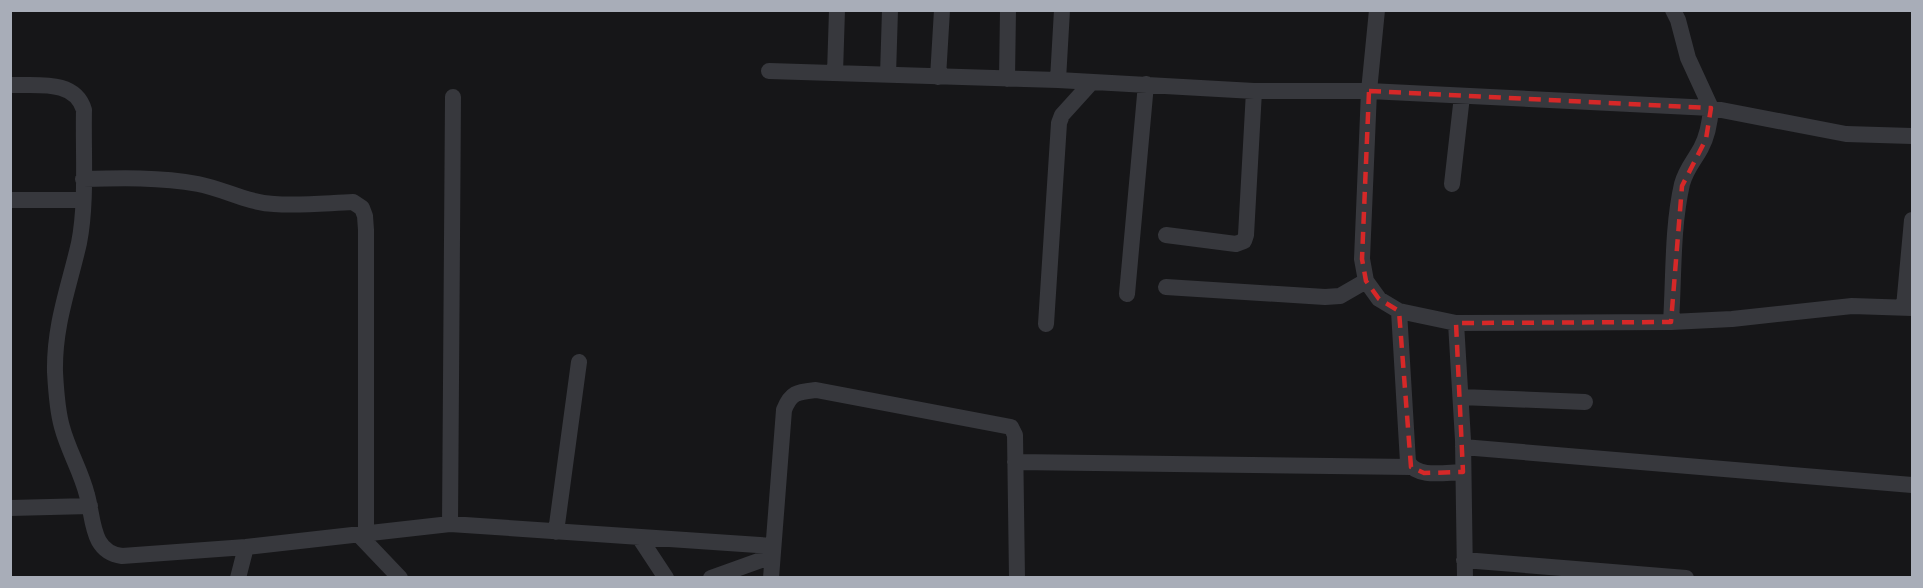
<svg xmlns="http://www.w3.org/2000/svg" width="1923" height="588" font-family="Cabin,sans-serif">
  <rect width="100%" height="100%" fill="#161618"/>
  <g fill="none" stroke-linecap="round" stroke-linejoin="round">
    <path stroke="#37383d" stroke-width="16" d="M1377,10L1369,91L1362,259L1366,281L1379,299L1399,311L1456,323L1671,322L1732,319L1852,306L1912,308
      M1673,10L1678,20L1688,58L1711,108L1846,134L1912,136
      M769,71L1058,80L1254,91H1369L1711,108C1710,122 1708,135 1701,148C1694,161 1686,169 1682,184C1672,228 1674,277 1671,322
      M835,73L837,10
      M888,75L890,10
      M938,77L942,10
      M1007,79L1008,10
      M1058,80L1062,10
      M10,85C37,86 75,79 84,110C83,152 87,203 79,243C69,287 54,325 55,372C56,390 57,410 62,427C68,450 81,471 87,495C94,520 91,552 122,556L246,547L450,524L773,546
      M83,179C121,178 160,177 198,184C224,189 248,203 274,204C300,206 327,203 353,202L362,208L365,216L366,230V535
      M1452,184L1462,96
      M10,200H82
      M1166,235L1236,244L1244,241L1246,235L1254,91
      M1166,287L1325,297L1340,296L1366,281
      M1127,294L1146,84
      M1904,307L1912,220
      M1399,311L1408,462C1418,479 1446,472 1463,472
      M1456,323L1463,440L1465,578
      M1046,324L1059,123L1062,115L1091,83
      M1461,397L1585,402
      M1463,447L1912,485
      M1015,462L1411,467
      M10,508L90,506
      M450,524L453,97
      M556,532L579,362
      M359,535L400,578
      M639,537L666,578
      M1464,560L1686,578
      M238,578L246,547
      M711,578L772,556
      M771,578L784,410C791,392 798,392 816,390L1011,427L1015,435L1017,578"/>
  </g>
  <path fill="none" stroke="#d62828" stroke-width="4.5" stroke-dasharray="12 8" stroke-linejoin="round" d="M1369,91L1711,108L1706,139L1682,186L1671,322L1456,323L1463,472L1424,473L1411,467L1399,311L1379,299L1366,281L1362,259Z"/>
  <rect width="1923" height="588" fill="none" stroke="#a8adb8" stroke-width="24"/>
</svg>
